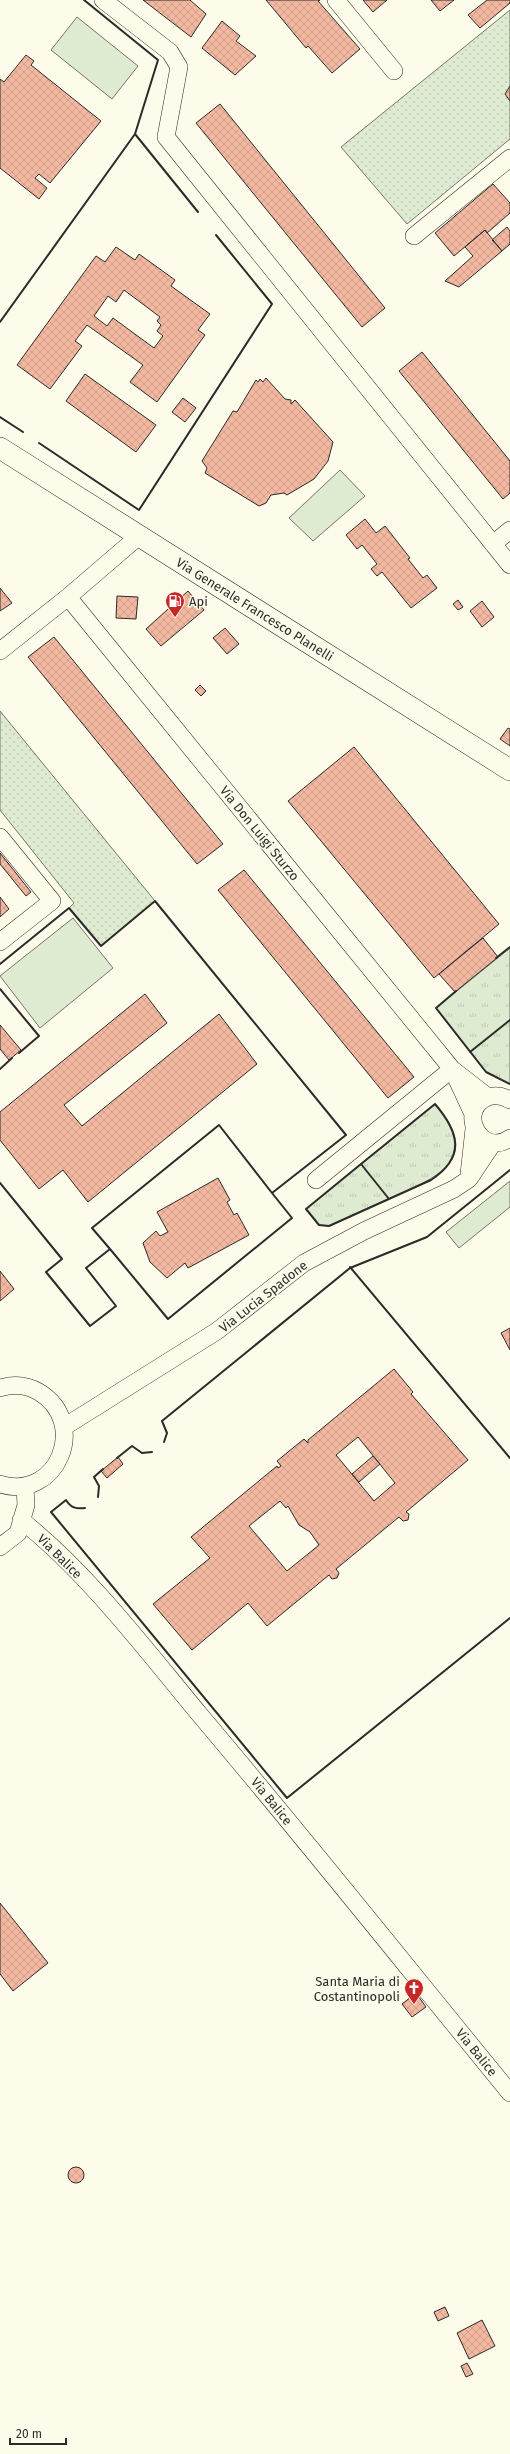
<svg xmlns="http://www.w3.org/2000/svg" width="510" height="2454" font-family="'Fira Sans',sans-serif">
  <defs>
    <pattern id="grass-tufts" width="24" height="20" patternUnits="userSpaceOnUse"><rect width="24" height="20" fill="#deebd1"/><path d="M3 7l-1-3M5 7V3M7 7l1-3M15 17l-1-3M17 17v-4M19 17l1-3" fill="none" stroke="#bfcab4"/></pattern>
    <pattern id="park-dots" width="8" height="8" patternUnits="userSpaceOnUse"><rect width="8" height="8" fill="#deebd1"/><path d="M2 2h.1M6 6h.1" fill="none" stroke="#bfcab4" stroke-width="1.8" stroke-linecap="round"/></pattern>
    <pattern id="building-cross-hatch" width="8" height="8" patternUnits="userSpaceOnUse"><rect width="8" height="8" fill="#f2b8a0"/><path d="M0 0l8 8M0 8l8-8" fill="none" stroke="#d09e8a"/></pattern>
  </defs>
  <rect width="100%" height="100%" fill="#fdfbea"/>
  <path fill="url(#grass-tufts)" stroke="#74746e" d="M510,948V1084L486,1072L436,1008Z
    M435,1104C481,1157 443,1175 395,1196C373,1206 351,1216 329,1226L319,1225L306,1209Z"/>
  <path fill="url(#park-dots)" stroke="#74746e" d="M510,10V139L407,224L341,147Z
    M0,711L155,901L101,946L69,908L74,903L0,810Z"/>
  <path fill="#deebd1" stroke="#74746e" d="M77,17L138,66L112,99L51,50Z
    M340,470L365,496L313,541L289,518Z
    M73,918L113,968L40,1028L0,976Z
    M510,1181V1207L459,1248L446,1232Z"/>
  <path fill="url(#building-cross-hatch)" stroke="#2b2b2b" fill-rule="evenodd" d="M143,0H190L206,14L191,37Z
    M266,0H320L318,1L360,49L332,73L308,46L306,48Z
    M363,0H387L373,12Z
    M431,0H454L440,11Z
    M487,0H510V3L480,28L468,15Z
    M222,21L240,36L236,41L256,56L235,75L202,48Z
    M26,55L34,61L31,65L101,121L50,183L39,174L35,178L47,188L39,199L0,168V79L4,82Z
    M510,86V101L505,94Z
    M220,104L385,308L362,327L196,123Z
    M493,184L510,203V213L487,233L485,230L454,256L435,233Z
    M507,227L510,231V244L502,251L492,240Z
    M485,230L502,251L459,287L445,281L473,256L465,247Z
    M116,247L135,260L139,254L175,280L171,286L210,314L198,330L205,335L157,402L130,382L143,365L87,325L75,341L82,346L50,389L17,365L96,256L105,262ZM124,290L160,317L157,321L161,325L157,331L163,336L154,348L113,318L107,326L94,316L108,296L116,302Z
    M422,352L510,461V493L503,499L399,371Z
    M85,374L156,425L136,452L66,401Z
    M266,378L285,399L291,400V404L295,400L333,442L328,461L314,479L287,495L284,493L271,495L266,503L259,506L205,473L207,468L202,461L233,411L237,412L256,380L258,382L260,379L263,382Z
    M183,398L196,408L185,422L172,412Z
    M365,519L376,533L385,526L410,558L408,559L423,578L427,575L437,588L411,608L382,572L377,576L371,569L377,564L362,545L357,549L346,535Z
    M0,588L12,603L0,611Z
    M188,591L204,610L161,646L146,629Z
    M117,596L138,597L136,619L116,618Z
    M458,600L463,607L458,610L453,604Z
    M482,601L494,617L482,627L470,611Z
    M225,628L239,644L227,654L213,638Z
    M54,637L223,844L197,864L28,657Z
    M200,685L206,691L201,696L195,690Z
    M508,728L510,729V746L500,739Z
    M354,747L499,924L434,978L288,801Z
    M0,853L31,892L26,896L0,864Z
    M244,870L414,1077L388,1098L218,890Z
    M0,897L9,909L0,917Z
    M483,938L498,957L455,992L439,974Z
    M145,994L167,1023L64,1105L82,1126L219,1014L257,1064L88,1202L63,1170L39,1189L0,1140V1112Z
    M0,1025L21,1050L9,1060L0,1049Z
    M218,1178L230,1200L227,1202L234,1215L237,1213L249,1235L188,1268L185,1263L167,1278L150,1262L143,1243L156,1231L160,1236L168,1232L157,1212Z
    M0,1271L14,1289L0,1301Z
    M510,1328V1350L501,1333Z
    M394,1369L413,1392L411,1394L468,1460L406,1512L409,1514L408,1520L403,1521L399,1517L336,1569L339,1573L337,1578L332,1579L329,1575L267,1626L248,1603L192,1650L153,1604L210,1558L191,1537L277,1466L278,1468L281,1466L277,1461L304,1439L308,1443V1440ZM358,1437L395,1483L374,1501L336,1455ZM280,1501L286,1508L288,1506L299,1525L310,1532L319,1545L287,1571L249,1526Z
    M373,1456L380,1464L359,1482L352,1474Z
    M118,1457L123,1464L107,1478L101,1471Z
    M0,1903L48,1963L13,1991L0,1974Z
    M416,1993L426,2007L412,2017L402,2004Z
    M68 2175a8 8 0 1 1 16 0a8 8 0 1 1-16 0Z
    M445,2307L449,2316L438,2321L434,2312Z
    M482,2320L495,2346L469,2359L457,2333Z
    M467,2363L473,2374L466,2377L461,2366Z"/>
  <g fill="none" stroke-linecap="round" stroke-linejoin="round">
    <defs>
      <path id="minor" d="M103,0L170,52L179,67L166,137L510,565
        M336,0L394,71
        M414,236L510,158
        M493,544L510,530
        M68,597L452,1069L488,1097
        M0,651L68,597L139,536
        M0,837L52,901L0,942
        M453,1071L473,1114
        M510,1100C503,1096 494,1094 486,1098C456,1113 483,1158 510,1138
        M469,1174L474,1129
        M316,1180L452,1069
        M0,1388C13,1384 27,1385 39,1392C90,1423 57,1502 0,1484
        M64,1427L217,1331L304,1263L364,1231L454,1189L469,1179L493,1143
        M21,1520C88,1573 146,1650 200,1715C305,1839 407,1967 510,2093
        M0,1547L18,1533L26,1505L25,1488"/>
      <path id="tertiary" d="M0,448L510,770"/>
    </defs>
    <use href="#minor" stroke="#2b2b2b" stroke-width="18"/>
    <use href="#tertiary" stroke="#2b2b2b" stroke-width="22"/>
    <use href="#minor" stroke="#fdfbea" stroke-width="17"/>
    <use href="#tertiary" stroke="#fdfbea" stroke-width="21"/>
    <path stroke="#2b2b2b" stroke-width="2" d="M135,134L198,212
      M0,322L135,134L158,60L84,0
      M0,417L23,432
      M39,443L139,510L272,304L216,235
      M496,958L510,947
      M0,964L69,908L101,946L155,901L346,1135L272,1193L219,1125L92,1228L110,1249L86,1268L116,1306L90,1326L46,1272L62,1259L0,1183
      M0,989L39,1036L19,1053
      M456,991L436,1008L486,1072L510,1084
      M470,1052L510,1020
      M0,1069L12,1058
      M361,1164L306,1209L319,1225L329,1226L431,1180C466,1157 459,1132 435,1104L361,1164L389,1199
      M110,1249L168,1319L292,1218L272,1193
      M350,1267L510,1458
      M164,1442L167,1433L162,1421L350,1268L427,1237L510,1170
      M117,1458L132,1446L142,1453L152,1452
      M98,1497L99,1486L94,1477L103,1469
      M85,1508C76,1509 71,1508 66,1500L51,1512L287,1798L510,1618"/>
  </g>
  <defs>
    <symbol id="fuel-pin" viewBox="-11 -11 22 30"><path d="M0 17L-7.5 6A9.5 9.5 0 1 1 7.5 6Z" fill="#c62828" stroke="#fdfbea"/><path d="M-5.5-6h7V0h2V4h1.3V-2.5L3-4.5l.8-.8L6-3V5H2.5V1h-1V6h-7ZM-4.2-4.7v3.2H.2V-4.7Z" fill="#fff"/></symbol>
    <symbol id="church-pin" viewBox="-11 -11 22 30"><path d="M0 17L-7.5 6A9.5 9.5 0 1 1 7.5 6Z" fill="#c62828" stroke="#fdfbea"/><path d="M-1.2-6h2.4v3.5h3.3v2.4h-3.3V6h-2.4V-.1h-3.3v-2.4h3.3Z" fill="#fff"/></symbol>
  </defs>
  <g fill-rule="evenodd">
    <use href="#fuel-pin" x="164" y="590" width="22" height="30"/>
    <use href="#church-pin" x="403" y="1977" width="22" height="30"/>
  </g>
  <g text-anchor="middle" stroke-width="3" stroke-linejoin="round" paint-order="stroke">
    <g font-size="13" fill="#2b2b2b" stroke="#fdfbea" text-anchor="start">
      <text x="189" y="606">Api</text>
      <text x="400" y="1986" text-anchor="end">Santa Maria di<tspan x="400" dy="15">Costantinopoli</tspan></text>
    </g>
    <g font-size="13" fill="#2b2b2b" stroke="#fdfbea">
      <text transform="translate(255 609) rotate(32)" y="5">Via Generale Francesco Planelli</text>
      <text transform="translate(260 833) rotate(51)" y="5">Via Don Luigi Sturzo</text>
      <text transform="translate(263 1296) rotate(-38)" y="5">Via Lucia Spadone</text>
      <text transform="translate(60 1556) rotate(45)" y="5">Via Balice</text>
      <text transform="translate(272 1801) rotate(51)" y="5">Via Balice</text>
      <text transform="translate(477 2052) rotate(51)" y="5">Via Balice</text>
    </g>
  </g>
  <path d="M10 2438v6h56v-6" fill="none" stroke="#2b2b2b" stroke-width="2"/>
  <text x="16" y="2438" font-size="12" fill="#2b2b2b" stroke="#fdfbea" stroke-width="3" paint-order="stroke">20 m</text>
</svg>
